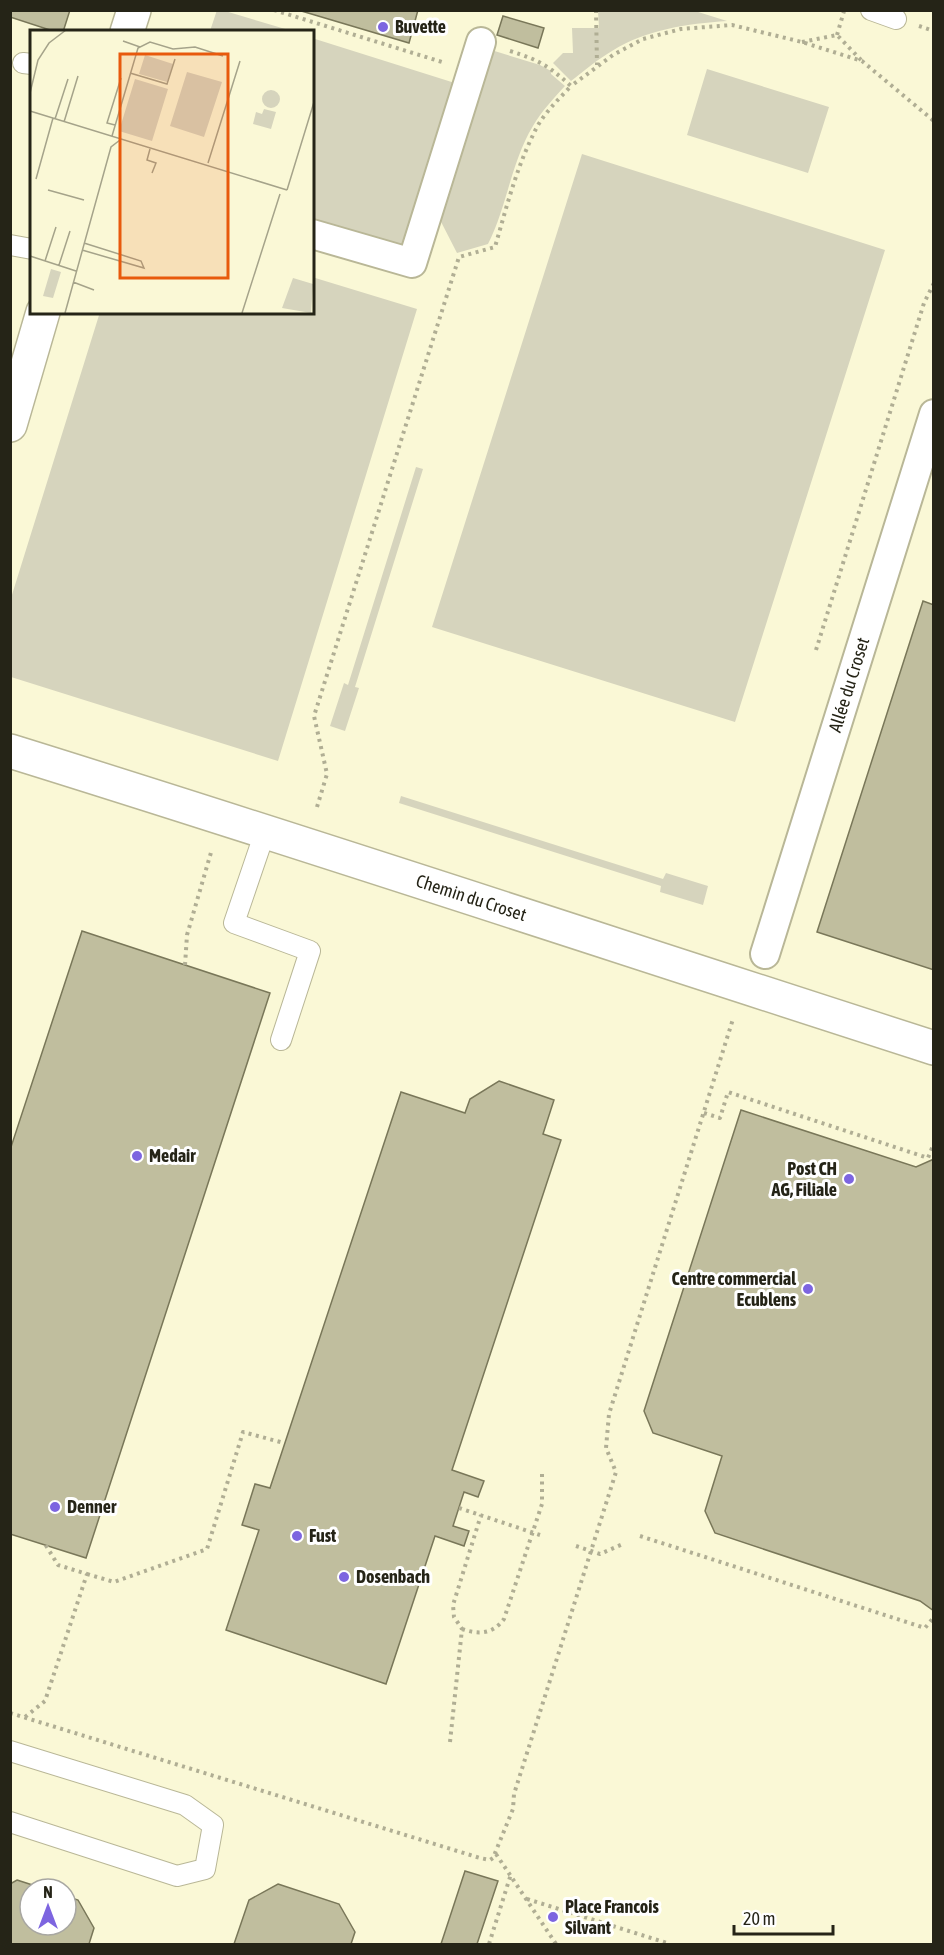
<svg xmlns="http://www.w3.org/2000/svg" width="944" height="1955" font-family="'Asap Condensed',sans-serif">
  <rect width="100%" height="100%" fill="#faf8d6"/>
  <path fill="#d6d4bd" d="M217,10L225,11L292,31H210Z
    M598,11H695L727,21C687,24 647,29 612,51C598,59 584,71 571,81L553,63L563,53H573L572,28H599Z
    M312,38L458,84L402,250L312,226Z
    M488,49L540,65L551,71V74L565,86C554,98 541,112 533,126C511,162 507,207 488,244L457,253L436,212Z
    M707,69L829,107L808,173L687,135Z
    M582,154L885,250L735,722L432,627Z
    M312,277L417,309L278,761L11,677V598L100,312H312Z
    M416,467L423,469L355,687L359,688L345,731L330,726L344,683L348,685Z
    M401,796L663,879L666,873L708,886L703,905L660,892L661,886L399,803Z"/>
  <path fill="#c0be9e" stroke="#797759" stroke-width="1.5" d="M10,10H70L63,32H56L10,17Z
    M298,10H418L409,43Z
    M503,16L544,28L538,48L497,35Z
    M923,601L934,605V970L817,932Z
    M82,931L270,993L86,1558L10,1534V1150Z
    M499,1081L554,1100L543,1134L561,1140L452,1470L484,1481L478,1497L464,1492L453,1526L469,1531L464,1546L435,1536L386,1684L226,1630L259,1530L242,1525L255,1484L270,1488L401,1092L465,1113L470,1099Z
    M741,1110L916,1167L934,1159V1611L920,1601L715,1533L705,1511L722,1456L653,1433L644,1411Z
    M465,1871L498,1881L477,1944H441Z
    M17,1880L45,1889H30V1925H66V1896L78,1900L94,1928L89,1944H10V1884Z
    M278,1884L339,1904L355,1932L351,1944H234L249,1900Z"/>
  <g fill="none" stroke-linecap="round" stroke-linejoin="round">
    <defs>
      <path id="service" d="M871,10L896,19
        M23,63L32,64
        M10,245L32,249
        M265,832L234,923L310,951L281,1040
        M10,1751L185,1805L213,1825L205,1869L177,1876L10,1822"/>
      <g id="pedestrian">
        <path d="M312,234L412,263L481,42"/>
        <path id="s1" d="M765,954L934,414"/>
      </g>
      <g id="minor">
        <path d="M127,32L134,10"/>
        <path d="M10,425L43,312"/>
        <path id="s2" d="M10,751C319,847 626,949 934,1048"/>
      </g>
    </defs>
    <use href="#service" stroke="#b9b797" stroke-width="22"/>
    <use href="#pedestrian" stroke="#b9b797" stroke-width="32"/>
    <use href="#minor" stroke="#b9b797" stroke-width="36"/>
    <path stroke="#b0ae94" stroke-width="4" stroke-dasharray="3 4.5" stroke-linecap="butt" d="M274,10L442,62
      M596,10L597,65
      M919,26L934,31
      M837,35L844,11
      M802,42L837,35L861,60
      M510,51C539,60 549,66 571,86L613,55L643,39L681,29L732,25L802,42L862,61L934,121
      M816,650L924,303L934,283
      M317,807L327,774L314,716L459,257L495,247C506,209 516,169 534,133C542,115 557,101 571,86
      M185,965L187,935L212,849
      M704,1113L720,1118L728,1092L928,1158L934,1143
      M459,1508L540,1535
      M640,1536L925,1628L934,1617
      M576,1546L600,1554L623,1544
      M87,1574L114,1582L207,1549L243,1432L284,1443
      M462,1629C479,1635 493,1634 504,1619L542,1504V1472
      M10,1713L480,1858L490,1860L493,1858L513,1809L514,1794L616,1472L606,1448L609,1414L733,1019
      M25,1717L45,1701L87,1574L58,1565L45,1544
      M450,1742L462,1629L454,1617L453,1605L481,1515
      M496,1854L556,1944
      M527,1899L670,1944
      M489,1944L511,1874"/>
    <use href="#service" stroke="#fff" stroke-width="20"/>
    <use href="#pedestrian" stroke="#fff" stroke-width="28"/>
    <use href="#minor" stroke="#fff" stroke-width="33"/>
  </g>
  <g fill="#7d65e0" stroke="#fff" stroke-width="2">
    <circle cx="383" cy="27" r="6"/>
    <circle cx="137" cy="1156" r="6"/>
    <circle cx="849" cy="1179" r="6"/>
    <circle cx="808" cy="1289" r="6"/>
    <circle cx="55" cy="1507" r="6"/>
    <circle cx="297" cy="1536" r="6"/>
    <circle cx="344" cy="1577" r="6"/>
    <circle cx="553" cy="1917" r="6"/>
  </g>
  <g text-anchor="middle" stroke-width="6" stroke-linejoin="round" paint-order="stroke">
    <g font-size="18" font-weight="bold" fill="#252417" stroke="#fff" text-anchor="start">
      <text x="395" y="33">Buvette</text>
      <text x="149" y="1162">Medair</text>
      <text x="837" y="1175" text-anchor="end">Post CH<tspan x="837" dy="21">AG, Filiale</tspan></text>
      <text x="796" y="1285" text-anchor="end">Centre commercial<tspan x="796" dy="21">Ecublens</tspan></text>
      <text x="67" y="1513">Denner</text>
      <text x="309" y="1542">Fust</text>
      <text x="356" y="1583">Dosenbach</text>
      <text x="565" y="1913">Place Francois<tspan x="565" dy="21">Silvant</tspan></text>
    </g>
    <g font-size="18" fill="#252417" stroke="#fff">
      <text dy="6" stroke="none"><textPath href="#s1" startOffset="282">Allée du Croset</textPath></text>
      <text dy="6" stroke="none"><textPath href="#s2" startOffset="484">Chemin du Croset</textPath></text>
    </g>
  </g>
  <g transform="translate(30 30)">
    <rect width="284" height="284" fill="#faf8d6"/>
    <path d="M115,25L143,34L137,52L109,44ZM157,42L192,52L174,107L140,96ZM105,49L138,59L122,111L89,101ZM232 69a9 9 0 1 1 18 0a9 9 0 1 1-18 0ZM234,79L246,82L241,99L223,94L226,82L232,84ZM21,239L31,242L23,268L13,266ZM263,248L283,254L281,283L252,278Z" fill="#d6d4bd"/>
    <path fill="none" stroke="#a5a38a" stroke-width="1.5" d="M93,11L110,17M100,43L137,54L145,29M0,63L8,30L19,13L36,0M0,81L257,160M25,89L38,49M34,92L48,46M85,95L77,93L91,48M82,106L108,18L120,12L143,19L165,17L193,26M120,119L117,130L126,133L122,143M178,133L210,31M6,149L23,88M18,160L54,170M257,160L284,72M52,220L114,238L111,231L54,213M0,226L46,241M15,231L26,197M29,235L40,201M43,252L64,260M35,283L81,117L90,110M212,283L250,164"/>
    <path fill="#e8590c" fill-opacity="0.15" stroke="#e8590c" stroke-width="3" d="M90,24H198V248H90Z"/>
    <rect width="284" height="284" fill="none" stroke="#252417" stroke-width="3"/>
  </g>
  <rect width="944" height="1955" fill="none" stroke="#252417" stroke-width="24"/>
  <g transform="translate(48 1907)"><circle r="28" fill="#ffffff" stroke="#a8a7a2" stroke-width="1.5"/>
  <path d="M0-4.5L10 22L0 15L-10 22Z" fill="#7d65e0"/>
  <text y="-9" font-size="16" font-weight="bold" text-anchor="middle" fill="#252417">N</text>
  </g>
  <path d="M734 1925v9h99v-9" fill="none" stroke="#252417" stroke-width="3"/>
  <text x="743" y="1925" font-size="18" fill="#252417" stroke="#ffffff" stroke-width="4.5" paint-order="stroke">20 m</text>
</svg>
